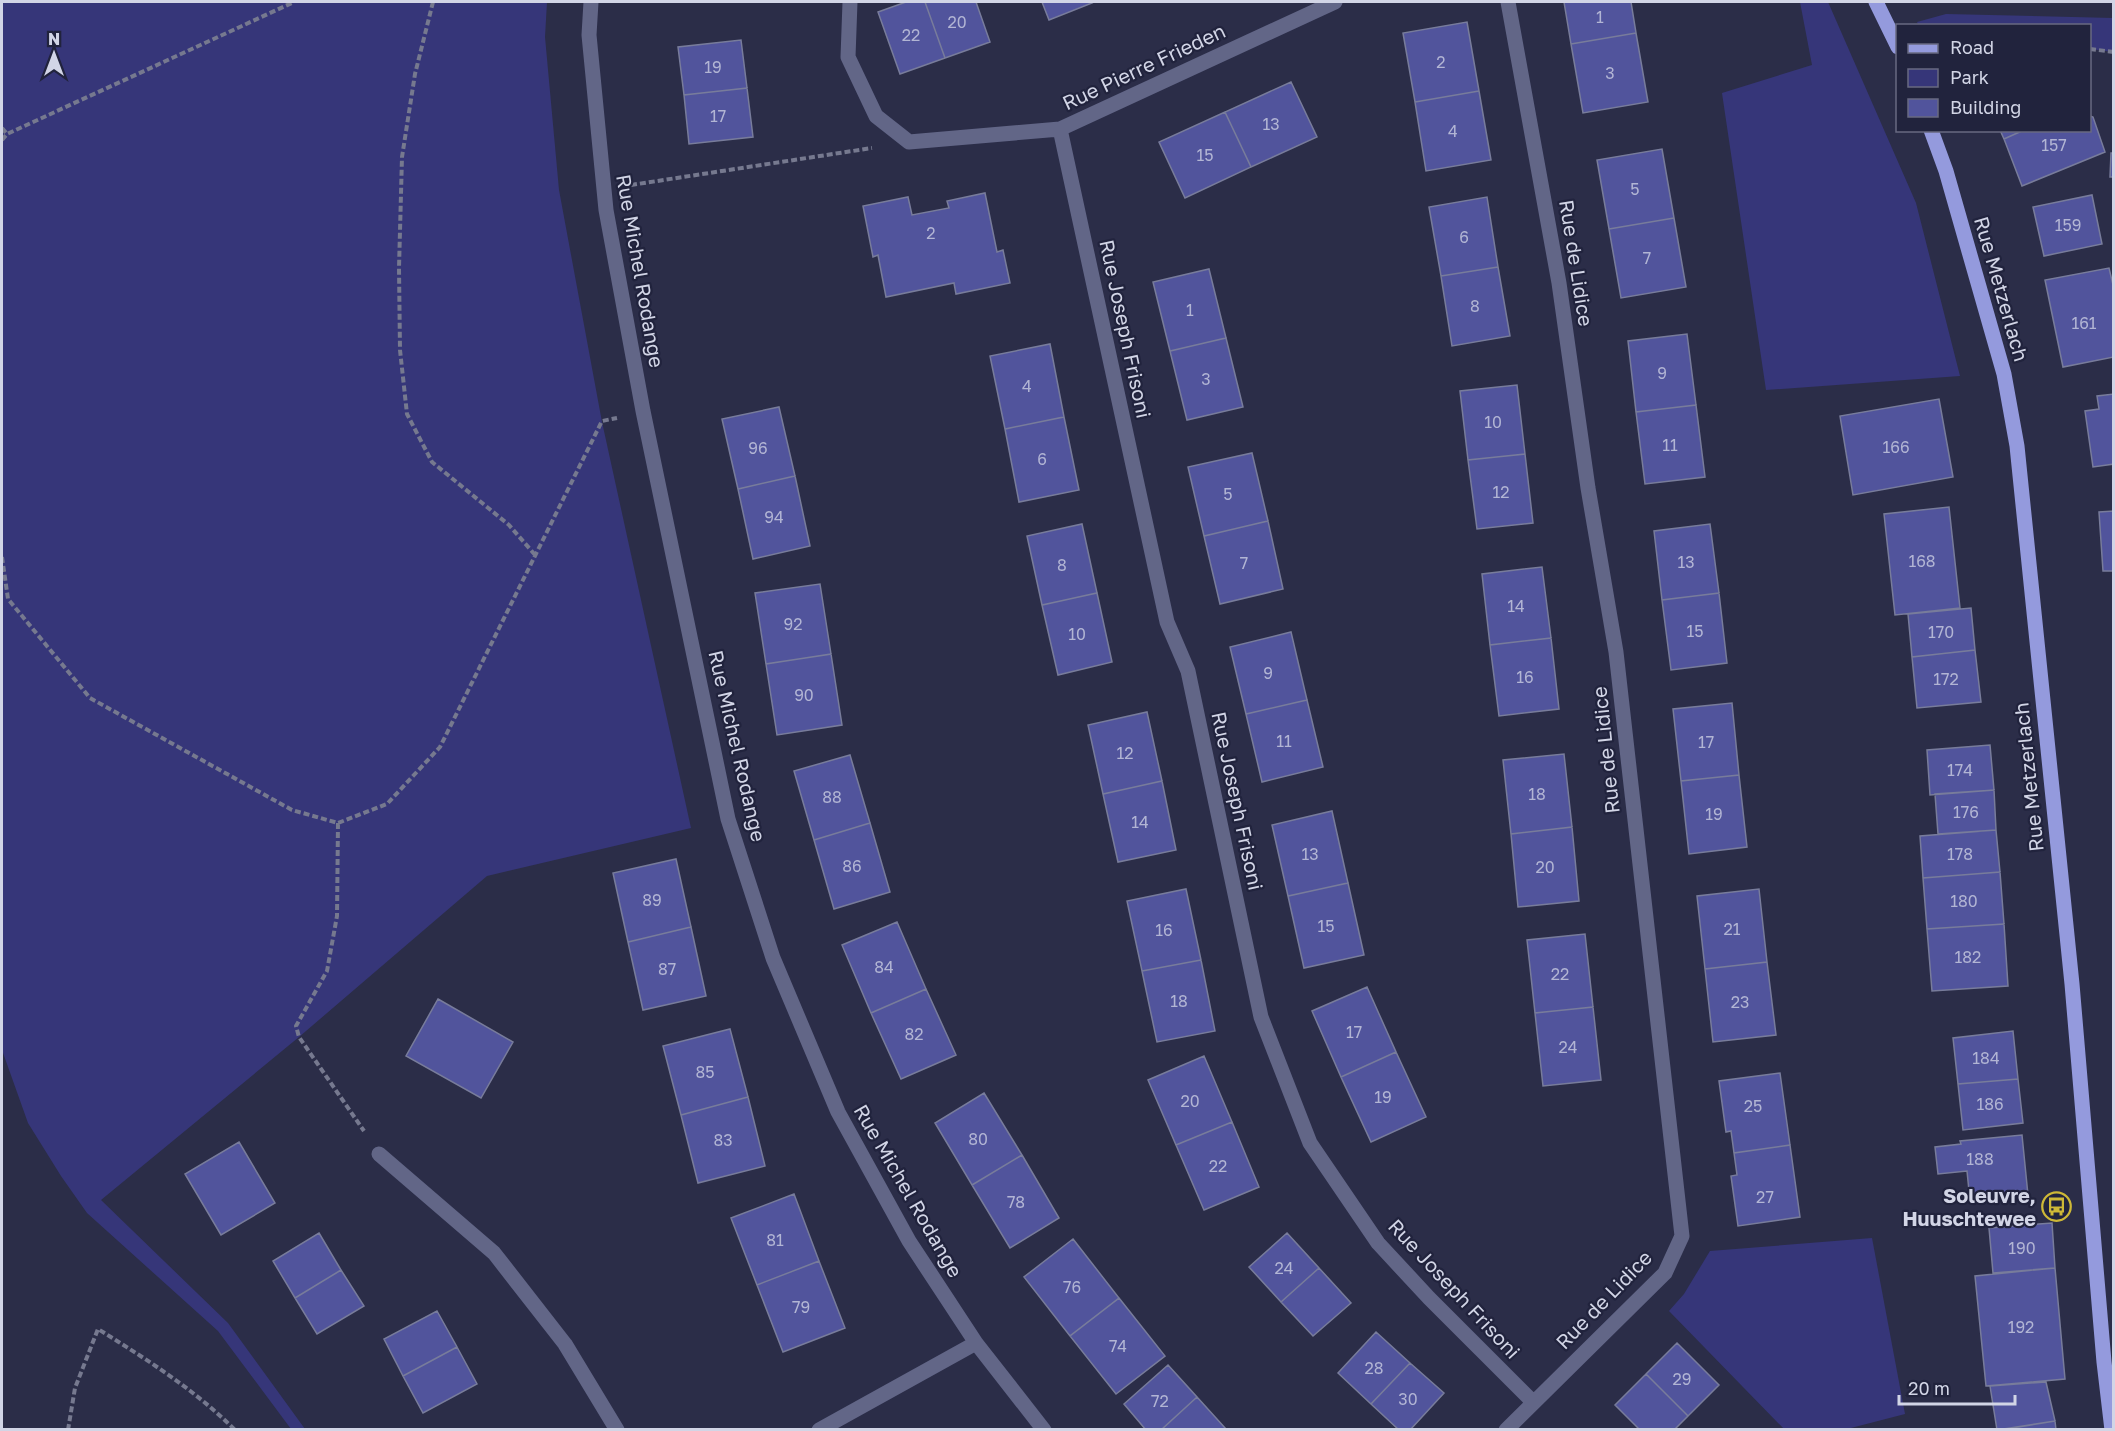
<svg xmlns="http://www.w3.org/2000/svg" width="2115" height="1431" font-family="'Golos Text',sans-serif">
  <rect width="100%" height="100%" fill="#2b2d48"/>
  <path fill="#363679" d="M2,2H547L545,37L559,190L602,422L691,828L487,876L299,1037L101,1200L228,1323L305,1429H291L218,1331L87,1213L61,1176L28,1123L2,1050Z
    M1800,2H1828L1916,203L1960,376L1766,390L1722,93L1812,65Z
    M1946,14L2113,18V52L2090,49V26H1919L1917,22Z
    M1872,1238L1905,1414L1847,1429H1784L1669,1311L1684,1294L1710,1251Z"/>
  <path fill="#51549c" stroke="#787c9b" stroke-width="1.5" d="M906,2H925L945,58L900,74L878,12Z
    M925,2H976L990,42L945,58Z
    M1042,2H1091L1092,3L1049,20Z
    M1564,2H1631L1636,33L1571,44Z
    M1467,22L1479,91L1415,102L1403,33Z
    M1636,33L1648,102L1583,113L1571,44Z
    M741,40L747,88L684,95L678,47Z
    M1291,82L1317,137L1251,167L1225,112Z
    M747,88L753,137L689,144L684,95Z
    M1479,91L1491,160L1426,171L1415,102Z
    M1225,112L1251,167L1185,198L1159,142Z
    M2090,116L2093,117L2105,152L2022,186L2004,139L2024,130H2090Z
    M2000,130H2024L2004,139Z
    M1662,149L1674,218L1609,229L1597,160Z
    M2111,153H2114V177H2110Z
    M985,193L997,252L1003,250L1010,283L956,294L954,283L886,297L878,255L873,257L863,206L908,197L912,215L949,208L947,201Z
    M2092,195L2102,244L2044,256L2033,207Z
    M1487,197L1498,267L1441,276L1429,207Z
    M1674,218L1686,287L1621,298L1609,229Z
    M1498,267L1510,336L1452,346L1441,276Z
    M2109,268L2114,289V357L2063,367L2045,280Z
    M1209,269L1226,338L1170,351L1153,282Z
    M1687,334L1696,405L1636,412L1628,341Z
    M1226,338L1243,407L1187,420L1170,351Z
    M1050,344L1064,417L1005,429L990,356Z
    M1517,385L1525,454L1468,460L1460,391Z
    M2114,394V464L2093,467L2085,411L2099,409L2097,396Z
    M1939,399L1953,477L1853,495L1840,416Z
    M1696,405L1705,477L1645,484L1636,412Z
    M779,407L795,476L738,489L722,419Z
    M1064,417L1079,490L1019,502L1005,429Z
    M1252,453L1268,521L1204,536L1188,467Z
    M1525,454L1533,523L1477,529L1468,460Z
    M795,476L810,546L753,559L738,489Z
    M1949,507L1960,608L1895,615L1884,514Z
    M2114,511V571H2103L2099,512Z
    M1268,521L1283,589L1220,604L1204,536Z
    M1082,524L1097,593L1042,605L1027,536Z
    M1710,524L1719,593L1662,600L1654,531Z
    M1542,567L1551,638L1490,645L1482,574Z
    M820,584L831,654L766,664L755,593Z
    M1097,593L1112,662L1058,675L1042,605Z
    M1719,593L1727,663L1671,670L1662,600Z
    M1971,608L1975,650L1912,657L1908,614Z
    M1291,632L1307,700L1246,714L1230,647Z
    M1551,638L1559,709L1499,716L1490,645Z
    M1975,650L1981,702L1917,708L1912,657Z
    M831,654L842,725L777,735L766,664Z
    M1307,700L1323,767L1262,782L1246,714Z
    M1732,703L1739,775L1681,781L1673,709Z
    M1147,712L1162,781L1103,794L1088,725Z
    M1990,745L1994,790L1930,795L1927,750Z
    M1564,754L1572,827L1511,834L1503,760Z
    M850,755L870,823L814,840L794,771Z
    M1739,775L1747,847L1689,854L1681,781Z
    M1162,781L1176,850L1118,862L1103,794Z
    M1994,790L1996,830L1938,834L1935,794Z
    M1332,811L1348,883L1288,896L1272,825Z
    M870,823L890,892L834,909L814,840Z
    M1572,827L1579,901L1518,907L1511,834Z
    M1996,830L2000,872L1923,878L1920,836Z
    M676,859L691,927L628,942L613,873Z
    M2000,872L2004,924L1927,929L1923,878Z
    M1348,883L1364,955L1304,968L1288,896Z
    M1186,889L1201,960L1142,971L1127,901Z
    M1759,889L1767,962L1705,969L1697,896Z
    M897,922L926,989L871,1013L842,945Z
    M2004,924L2008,986L1932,991L1927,929Z
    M691,927L706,996L643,1010L628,942Z
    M1585,934L1593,1007L1535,1013L1527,940Z
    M1201,960L1215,1031L1157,1042L1142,971Z
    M1767,962L1776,1035L1713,1042L1705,969Z
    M1367,987L1396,1052L1341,1077L1312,1011Z
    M926,989L956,1055L901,1079L871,1013Z
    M438,999L513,1042L481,1098L406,1056Z
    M1593,1007L1601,1080L1543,1086L1535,1013Z
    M730,1029L748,1097L681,1115L663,1046Z
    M2013,1031L2018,1079L1958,1084L1953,1038Z
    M1396,1052L1426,1117L1371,1142L1341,1077Z
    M1204,1056L1232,1122L1176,1145L1148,1080Z
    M1780,1073L1790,1145L1734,1153L1731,1131L1726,1132L1719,1081Z
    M2018,1079L2023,1123L1963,1130L1958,1084Z
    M984,1093L1022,1155L972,1185L935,1123Z
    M748,1097L765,1166L698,1183L681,1115Z
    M1232,1122L1259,1187L1204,1210L1176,1145Z
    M2022,1135L2028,1195L1970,1201L1967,1171L1938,1174L1935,1147L1961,1144L1960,1141Z
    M239,1142L275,1203L221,1235L185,1174Z
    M1790,1145L1800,1217L1738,1226L1731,1176L1737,1175L1734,1153Z
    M1022,1155L1059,1218L1010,1248L972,1185Z
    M794,1194L819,1261L757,1285L731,1218Z
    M2052,1223L2055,1268L1993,1273L1989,1228Z
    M319,1233L341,1270L295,1298L273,1261Z
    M1287,1233L1319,1268L1281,1302L1249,1267Z
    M1073,1239L1119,1298L1070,1336L1024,1277Z
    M819,1261L845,1328L783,1352L757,1285Z
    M1319,1268L1351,1303L1313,1336L1281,1302Z
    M2055,1268L2065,1379L1986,1386L1975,1276Z
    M341,1270L364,1306L317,1334L295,1298Z
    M1119,1298L1165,1356L1116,1394L1070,1336Z
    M437,1311L457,1347L403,1376L384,1339Z
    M1376,1332L1410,1363L1371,1404L1338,1373Z
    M1677,1343L1719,1385L1688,1416L1646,1374Z
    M457,1347L477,1384L423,1413L403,1376Z
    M1410,1363L1444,1393L1410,1430H1399L1371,1404Z
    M1168,1365L1197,1397L1161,1430H1146L1124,1404Z
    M1646,1374L1688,1416L1674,1430H1640L1615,1405Z
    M2046,1382L2055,1421L1997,1430L1990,1386Z
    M1197,1397L1226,1429L1161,1430Z
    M2055,1421L2056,1430H2000Z"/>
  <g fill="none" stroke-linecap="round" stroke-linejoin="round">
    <path stroke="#76798f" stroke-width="4" stroke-dasharray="6 3" stroke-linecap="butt" d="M433,2L415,74L402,157L399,268L400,350L407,414L432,462L509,525L536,556
      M2090,49L2114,52
      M2,128L7,134
      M2,140L7,134L294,2
      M631,185L872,148
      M2,557L8,599L90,698L292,810L338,823L387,804L440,747L602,421L617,418
      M338,823L337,916L327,971L296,1026L299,1037L364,1131
      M68,1430L75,1388L98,1329C146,1359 194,1389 235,1430"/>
    <path stroke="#626687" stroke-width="15" d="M591,2L589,35L606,210L643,411L728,819L773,958L838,1112L909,1241L976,1343L1044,1430
      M850,2L848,57L876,116L909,142L1060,129L1335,2
      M1060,129L1167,622L1188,671L1261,1017L1310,1143L1378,1243L1429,1298L1533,1402
      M379,1154L494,1253L565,1344L617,1430
      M819,1430L976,1343
      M1506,1430L1665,1273L1682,1236L1616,652L1588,488L1559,283L1508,2"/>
    <path stroke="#949add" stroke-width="15" d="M1876,2L1898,47
      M1931,130L1946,171L2004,374L2017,446L2072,984L2104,1362L2112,1430"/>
  </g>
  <defs>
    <symbol id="bus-ring" viewBox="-11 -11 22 22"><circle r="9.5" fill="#21233d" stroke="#ceb837" stroke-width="1.5"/><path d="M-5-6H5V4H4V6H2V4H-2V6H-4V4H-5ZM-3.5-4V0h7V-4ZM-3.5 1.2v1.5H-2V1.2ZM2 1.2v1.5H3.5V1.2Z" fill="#ceb837"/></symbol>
  </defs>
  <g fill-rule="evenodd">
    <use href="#bus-ring" x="2040" y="1190" width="33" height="33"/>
  </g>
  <g text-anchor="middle" stroke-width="4.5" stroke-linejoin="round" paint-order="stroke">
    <g font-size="16" fill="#b2b5d4">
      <text x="1600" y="23">1</text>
      <text x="957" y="28">20</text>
      <text x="911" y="41">22</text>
      <text x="1441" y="68">2</text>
      <text x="713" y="73">19</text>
      <text x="1610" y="79">3</text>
      <text x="718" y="122">17</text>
      <text x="1271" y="130">13</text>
      <text x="1453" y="137">4</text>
      <text x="2054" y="151">157</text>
      <text x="1205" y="161">15</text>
      <text x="1635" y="195">5</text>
      <text x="2068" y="231">159</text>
      <text x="931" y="239">2</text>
      <text x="1464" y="243">6</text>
      <text x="1647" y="264">7</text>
      <text x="1475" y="312">8</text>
      <text x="1190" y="316">1</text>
      <text x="2084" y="329">161</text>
      <text x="1662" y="379">9</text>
      <text x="1206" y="385">3</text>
      <text x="1027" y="392">4</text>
      <text x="1493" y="428">10</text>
      <text x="1670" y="451">11</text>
      <text x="1896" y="453">166</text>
      <text x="758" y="454">96</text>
      <text x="1042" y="465">6</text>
      <text x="1501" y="498">12</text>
      <text x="1228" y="500">5</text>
      <text x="774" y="523">94</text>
      <text x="1922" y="567">168</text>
      <text x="1686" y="568">13</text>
      <text x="1244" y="569">7</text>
      <text x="1062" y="571">8</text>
      <text x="1516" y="612">14</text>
      <text x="793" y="630">92</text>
      <text x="1695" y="637">15</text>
      <text x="1941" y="638">170</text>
      <text x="1077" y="640">10</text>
      <text x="1268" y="679">9</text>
      <text x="1525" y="683">16</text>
      <text x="1946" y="685">172</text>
      <text x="804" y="701">90</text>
      <text x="1284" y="747">11</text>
      <text x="1706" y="748">17</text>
      <text x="1125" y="759">12</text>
      <text x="1960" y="776">174</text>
      <text x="1537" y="800">18</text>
      <text x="832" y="803">88</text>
      <text x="1966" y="818">176</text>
      <text x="1714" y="820">19</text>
      <text x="1140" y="828">14</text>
      <text x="1310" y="860">13</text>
      <text x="1960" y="860">178</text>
      <text x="852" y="872">86</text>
      <text x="1545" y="873">20</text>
      <text x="652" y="906">89</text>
      <text x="1964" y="907">180</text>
      <text x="1326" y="932">15</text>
      <text x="1732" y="935">21</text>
      <text x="1164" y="936">16</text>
      <text x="1968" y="963">182</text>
      <text x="884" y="973">84</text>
      <text x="667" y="975">87</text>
      <text x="1560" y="980">22</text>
      <text x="1179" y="1007">18</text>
      <text x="1740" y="1008">23</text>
      <text x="1354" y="1038">17</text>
      <text x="914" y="1040">82</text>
      <text x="1568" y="1053">24</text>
      <text x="1986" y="1064">184</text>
      <text x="705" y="1078">85</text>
      <text x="1383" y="1103">19</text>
      <text x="1190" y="1107">20</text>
      <text x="1990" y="1110">186</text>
      <text x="1753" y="1112">25</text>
      <text x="978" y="1145">80</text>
      <text x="723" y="1146">83</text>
      <text x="1980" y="1165">188</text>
      <text x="1218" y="1172">22</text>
      <text x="1765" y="1203">27</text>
      <text x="1016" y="1208">78</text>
      <text x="775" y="1246">81</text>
      <text x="2022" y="1254">190</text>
      <text x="1284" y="1274">24</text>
      <text x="1072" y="1293">76</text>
      <text x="801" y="1313">79</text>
      <text x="2021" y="1333">192</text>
      <text x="1118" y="1352">74</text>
      <text x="1374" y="1374">28</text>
      <text x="1682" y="1385">29</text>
      <text x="1408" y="1405">30</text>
      <text x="1160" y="1407">72</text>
    </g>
    <g font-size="20" fill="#d2d5e6" stroke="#21233d">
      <text transform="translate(1144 67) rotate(-25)" y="7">Rue Pierre Frieden</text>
      <text transform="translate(1576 263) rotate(81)" y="7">Rue de Lidice</text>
      <text transform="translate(640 271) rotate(80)" y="7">Rue Michel Rodange</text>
      <text transform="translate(2001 289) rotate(74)" y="7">Rue Metzerlach</text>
      <text transform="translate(1125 329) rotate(78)" y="7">Rue Joseph Frisoni</text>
      <text transform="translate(737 746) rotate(77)" y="7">Rue Michel Rodange</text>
      <text transform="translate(1606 750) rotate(-96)" y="7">Rue de Lidice</text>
      <text transform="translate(2029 777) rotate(-96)" y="7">Rue Metzerlach</text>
      <text transform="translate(1237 801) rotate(78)" y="7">Rue Joseph Frisoni</text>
      <text transform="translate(908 1191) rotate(60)" y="7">Rue Michel Rodange</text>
      <text transform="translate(1454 1289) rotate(47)" y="7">Rue Joseph Frisoni</text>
      <text transform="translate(1604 1300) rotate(-46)" y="7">Rue de Lidice</text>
    </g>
    <g font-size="20" font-weight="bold" fill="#d2d5e6" stroke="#21233d" text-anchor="end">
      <text x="2036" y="1203">Soleuvre,<tspan x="2036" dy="23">Huuschtewee</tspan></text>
    </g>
  </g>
  <rect width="2115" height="1431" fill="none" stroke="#d2d5e6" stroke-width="6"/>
  <rect x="1896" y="24" width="195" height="108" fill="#21233d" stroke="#686a81" stroke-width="1.5"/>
  <rect x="1908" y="44" width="30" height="9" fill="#949add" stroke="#686a81" stroke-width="1.5"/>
  <text x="1950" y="54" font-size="18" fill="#d2d5e6">Road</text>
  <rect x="1908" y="69" width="30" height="18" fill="#363679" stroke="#686a81" stroke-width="1.5"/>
  <text x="1950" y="84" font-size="18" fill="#d2d5e6">Park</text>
  <rect x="1908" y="99" width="30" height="18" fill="#51549c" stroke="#686a81" stroke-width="1.5"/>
  <text x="1950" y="114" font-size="18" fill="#d2d5e6">Building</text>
  <g transform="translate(54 54)" stroke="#21233d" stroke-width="4.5" paint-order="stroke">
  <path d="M0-4.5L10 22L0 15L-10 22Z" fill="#d2d5e6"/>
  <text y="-9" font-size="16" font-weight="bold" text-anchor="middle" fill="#d2d5e6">N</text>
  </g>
  <path d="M1899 1395v9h116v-9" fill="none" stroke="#d2d5e6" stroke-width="3"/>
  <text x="1908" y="1395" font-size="18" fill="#d2d5e6" stroke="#21233d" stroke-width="4.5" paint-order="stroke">20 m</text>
</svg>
